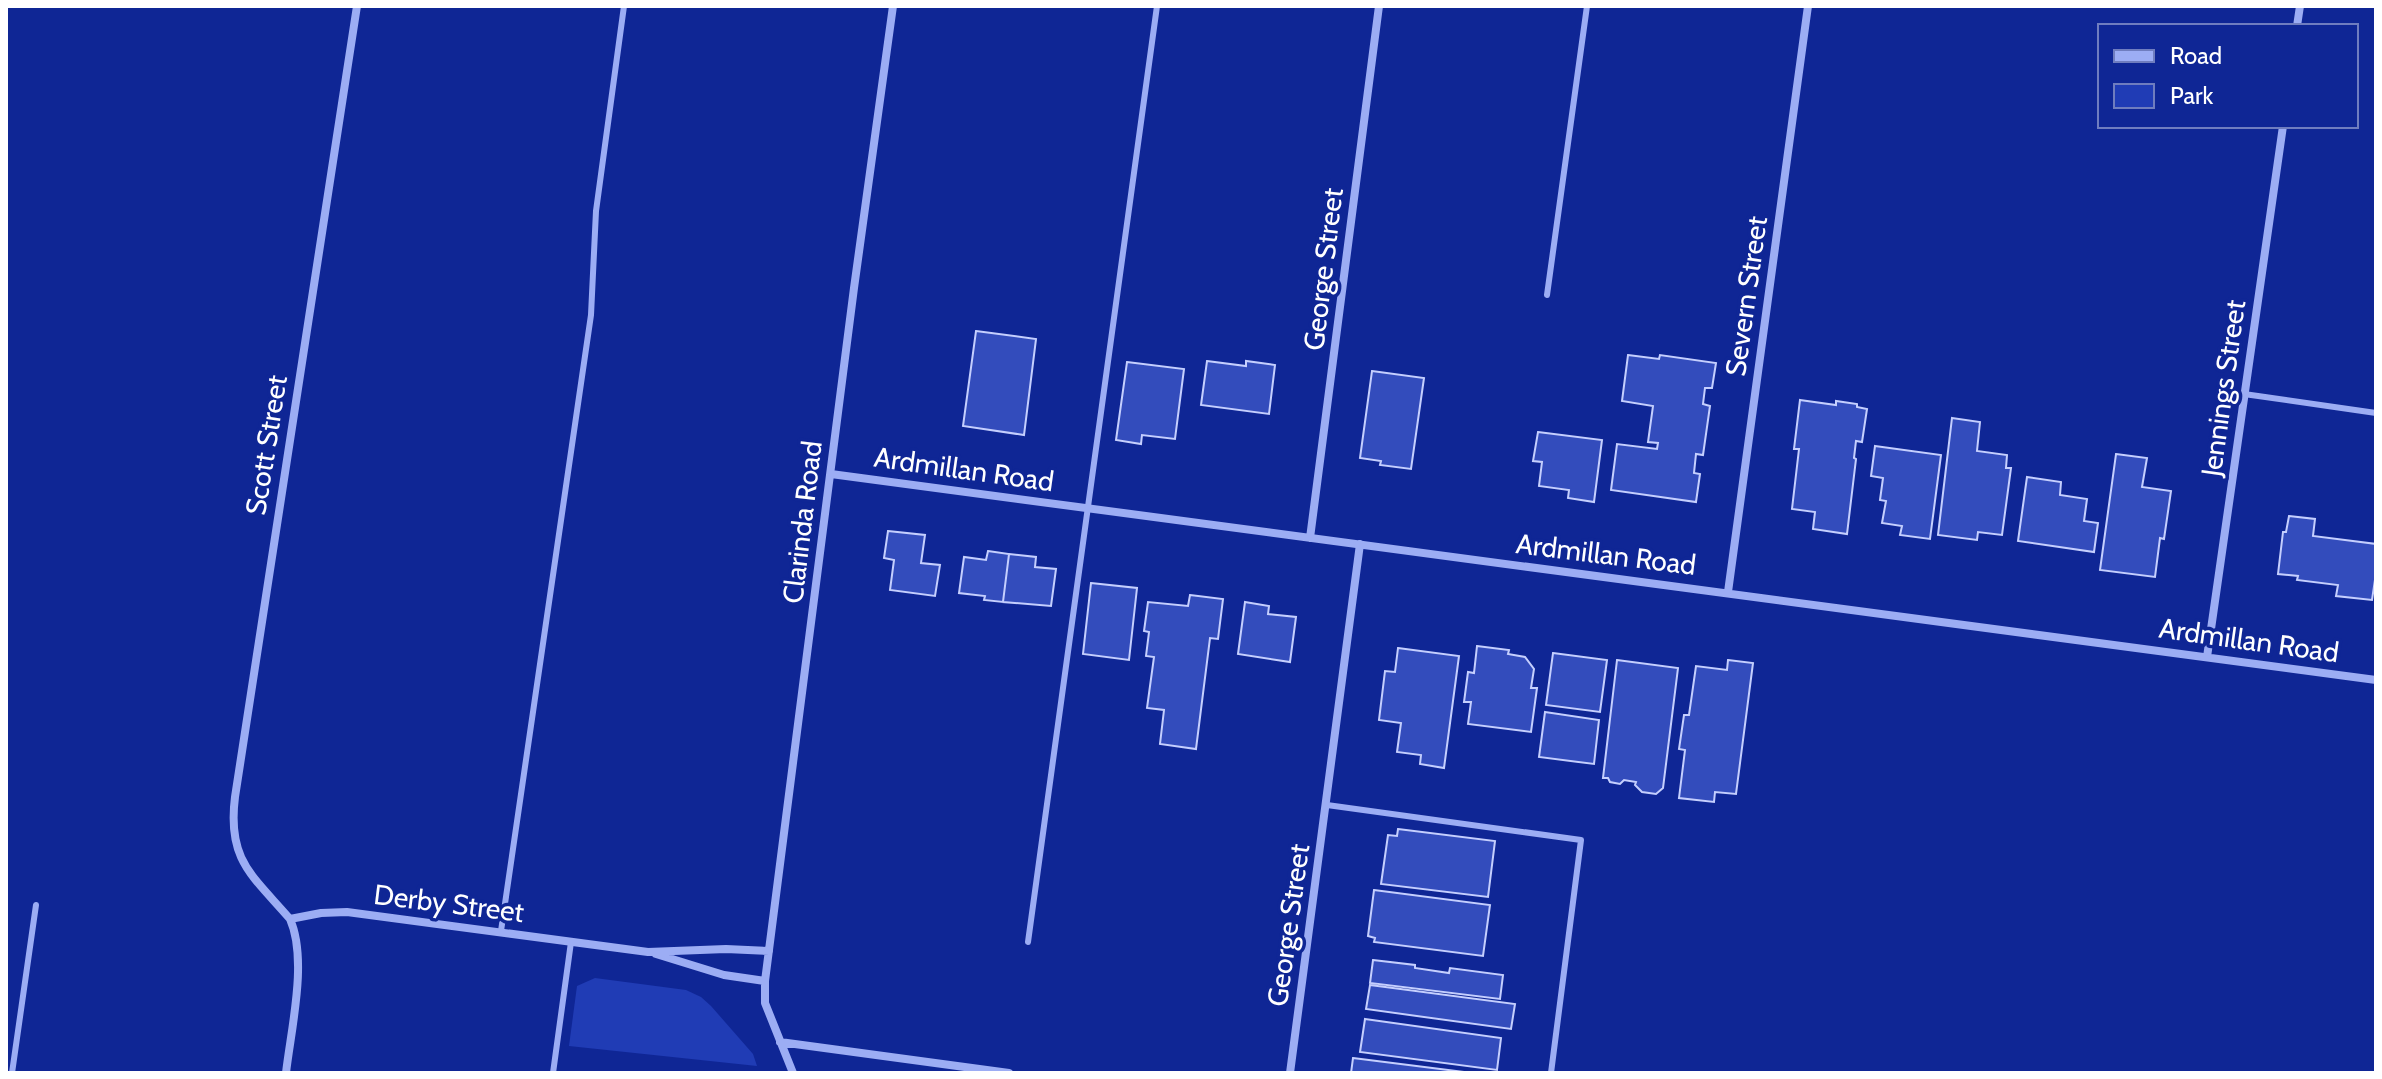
<svg xmlns="http://www.w3.org/2000/svg" width="2382" height="1079" font-family="Cabin,sans-serif">
  <rect width="100%" height="100%" fill="#0f2695"/>
  <path fill="#203cb5" d="M595,978L686,990L701,997L711,1006L753,1054L757,1066L569,1046L577,986Z"/>
  <path fill="#334cbc" stroke="#c5cffe" stroke-width="2" d="M976,331L1036,339L1024,435L963,426Z
    M1628,355L1659,359L1660,355L1716,363L1712,388H1705L1703,404L1710,406L1703,455L1696,454L1694,473L1700,474L1696,502L1611,490L1617,444L1657,449L1658,443L1648,442L1653,406L1622,401Z
    M1207,361L1246,366V361L1275,365L1269,414L1201,405Z
    M1127,362L1184,369L1175,439L1142,435L1141,444L1116,440Z
    M1372,371L1424,378L1411,469L1380,465L1381,461L1360,458Z
    M1800,400L1836,405V401L1857,404V407L1867,409L1862,442L1856,441L1854,458L1856,459L1847,534L1813,529L1815,512L1792,509L1799,449H1794Z
    M1952,418L1980,422L1977,451L2007,455L2006,468H2011L2002,535L1978,532L1977,540L1938,535Z
    M1538,432L1602,440L1594,502L1568,498L1569,490L1539,486L1542,462L1533,461Z
    M1875,446L1941,455L1930,539L1900,535L1902,526L1882,523L1886,501L1880,500L1883,478L1871,476Z
    M2116,454L2147,458L2142,487L2171,491L2164,539L2160,538L2155,577L2100,570Z
    M2027,477L2061,482L2060,495L2087,499L2084,521L2098,523L2094,552L2018,541Z
    M2289,516L2315,519L2313,536L2376,544V573L2372,600L2336,596L2338,585L2297,580L2298,576L2278,574L2283,532H2286Z
    M888,531L925,535L921,563L940,565L935,596L890,590L894,560L884,558Z
    M988,551L1009,554L1003,602L984,600L985,596L959,593L964,557L986,560Z
    M1009,554L1036,557L1035,567L1056,569L1051,606L1003,602Z
    M1091,583L1137,588L1129,660L1083,654Z
    M1190,595L1223,599L1218,639L1210,638L1196,749L1160,744L1164,710L1147,708L1154,657L1146,656L1149,632L1144,631L1148,602L1188,606Z
    M1245,602L1269,606L1268,614L1296,617L1290,662L1238,654Z
    M1477,646L1509,650L1508,654L1525,657L1534,669L1531,688H1537L1531,732L1468,724L1471,702H1464L1468,672L1474,673Z
    M1398,648L1459,656L1444,768L1420,764L1421,755L1397,752L1401,723L1379,720L1385,671L1395,672Z
    M1553,653L1607,660L1600,712L1546,705Z
    M1617,660L1678,668L1663,788L1656,794L1642,792L1635,785L1636,782L1624,780L1620,784L1610,782L1608,778H1603Z
    M1728,660L1753,663L1736,794L1715,792L1714,802L1679,798L1685,750L1679,749L1684,715H1689L1696,666L1727,670Z
    M1545,712L1599,720L1594,764L1539,757Z
    M1398,829L1495,841L1488,897L1381,884L1388,835L1397,836Z
    M1374,890L1490,905L1483,956L1374,942L1375,938L1368,936Z
    M1373,960L1415,965V968L1449,973L1450,968L1503,975L1500,999L1370,983Z
    M1370,985L1515,1004L1511,1029L1366,1009Z
    M1365,1019L1501,1038L1497,1070L1360,1052Z
    M1353,1058L1472,1073H1351Z"/>
  <g fill="none" stroke-linecap="round" stroke-linejoin="round">
    <path stroke="#9cadf4" stroke-width="6" d="M1547,295L1587,6
      M2244,394L2376,413
      M1327,805L1581,840L1551,1073
      M501,931L591,315L596,211L624,6
      M1028,942L1157,6
      M12,1073L36,905
      M553,1073L571,942"/>
    <path stroke="#9cadf4" stroke-width="8" d="M357,6L235,797C227,860 252,875 290,919L321,913L347,912L648,952L726,949L769,951
      M2297,26L2300,6
      M831,474L2376,680
      M1310,538L1379,6
      M1728,592L1808,6
      M2207,657L2283,126
      M656,954L724,975L765,981
      M780,1042L1009,1073
      M286,1073C291,1029 308,960 290,919
      M793,1073L765,1003V981L854,288L893,6
      M1290,1073L1360,544"/>
  </g>
  <g text-anchor="middle" stroke-width="7" stroke-linejoin="round" paint-order="stroke">
    <g font-size="28" fill="#fff" stroke="#0f2695">
      <text transform="translate(1323 269) rotate(-83)" y="10">George Street</text>
      <text transform="translate(1746 296) rotate(-82)" y="10">Severn Street</text>
      <text transform="translate(2223 388) rotate(-82)" y="10">Jennings Street</text>
      <text transform="translate(266 445) rotate(-81)" y="10">Scott Street</text>
      <text transform="translate(964 469) rotate(8)" y="10">Ardmillan Road</text>
      <text transform="translate(802 522) rotate(-83)" y="10">Clarinda Road</text>
      <text transform="translate(1606 554) rotate(7)" y="10">Ardmillan Road</text>
      <text transform="translate(2249 640) rotate(8)" y="10">Ardmillan Road</text>
      <text transform="translate(449 903) rotate(7)" y="10">Derby Street</text>
      <text transform="translate(1288 925) rotate(-82)" y="10">George Street</text>
    </g>
  </g>
  <rect width="2382" height="1079" fill="none" stroke="#ffffff" stroke-width="16"/>
  <rect x="2098" y="24" width="260" height="104" fill="#0f2695" stroke="#6f7dbf" stroke-width="2"/>
  <rect x="2114" y="50" width="40" height="12" fill="#9cadf4" stroke="#6f7dbf" stroke-width="2"/>
  <text x="2170" y="64" font-size="24" fill="#ffffff">Road</text>
  <rect x="2114" y="84" width="40" height="24" fill="#203cb5" stroke="#6f7dbf" stroke-width="2"/>
  <text x="2170" y="104" font-size="24" fill="#ffffff">Park</text>
</svg>
